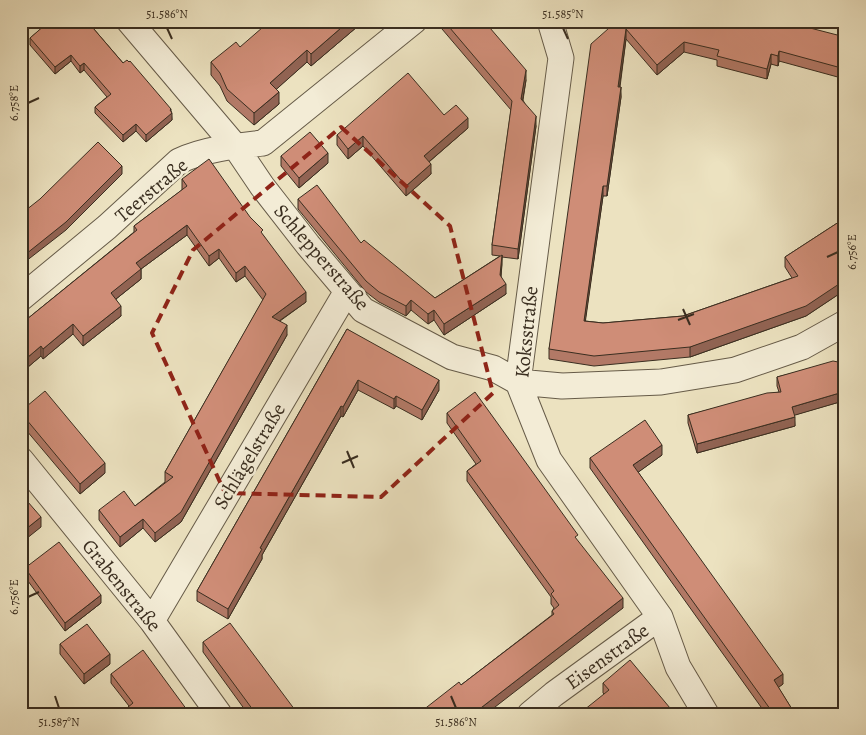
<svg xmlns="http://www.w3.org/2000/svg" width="866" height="735" font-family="Alegreya,serif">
  <rect width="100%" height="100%" fill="#ece2c0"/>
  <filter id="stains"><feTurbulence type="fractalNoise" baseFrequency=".004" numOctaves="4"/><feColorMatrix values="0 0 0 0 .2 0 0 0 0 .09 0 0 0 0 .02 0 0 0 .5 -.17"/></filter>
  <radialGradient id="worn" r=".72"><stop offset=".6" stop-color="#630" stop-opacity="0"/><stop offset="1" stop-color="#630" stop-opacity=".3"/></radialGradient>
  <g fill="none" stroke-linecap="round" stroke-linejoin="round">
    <defs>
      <path id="minor" d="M129,21L235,146L262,186L308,245L363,310L452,357L493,368L518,382L562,386L661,382L735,370L802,347L845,323
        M550,21L561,58L518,382L549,460L660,617L678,667L706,714
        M21,298L107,227L179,161C205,149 235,146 263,143L414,21
        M21,460L152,621L219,714
        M152,621L347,291
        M530,714L554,694L660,617"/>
    </defs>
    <use href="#minor" stroke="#665b48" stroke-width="27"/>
    <use href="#minor" stroke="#f3ecd6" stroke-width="25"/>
  </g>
  <path fill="#b27966" stroke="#3a2e20" d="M37,21H87L123,63L171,111L172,120L146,142L136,131L123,142L95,113V107L107,97L84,70L80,73L71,61L55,74L30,45V38L42,28Z
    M364,21L311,66L307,62L276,89L279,104L254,125L227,101L220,86L211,75V62L240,47Z
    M442,21H484L526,80L523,100L536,126L518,259L502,257L501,277L506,294L444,335L434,320L428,324L411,310L406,316L379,302L366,292L298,209V199L361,243L435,298L500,256L492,255V245L511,110L442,29Z
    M617,21L845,37V79L779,61L778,66L771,64L767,79L717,66V60L684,52L657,75L626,39L620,87L621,97L607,196H603L585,321L603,323L683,316L792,278L785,267V257L845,218V290L806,316L690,357L594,366L549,359V349Z
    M444,115L468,128L429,162L431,174L406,196L363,146L348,159L337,145V135Z
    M281,156L328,163L299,188L281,166Z
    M182,179L263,235L306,302L280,321L287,335L181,522L155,542L143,528L120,547L99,520V510L135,506L165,482V472L263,300L245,276L236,282L219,258L209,266L187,235L141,269V279L116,299L121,316L83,346L73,334L43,359L41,356L21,373V324L134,232V226L182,190Z
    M347,329L439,390L422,420L396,406L394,409L358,390L343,417L341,416L262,555V559L228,619L197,601V591Z
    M845,356V403L843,401L794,415L795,426L697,453L688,423V415L779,392L777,386V377L838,362Z
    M21,411L105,473L80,494L21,424Z
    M447,413L578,542L623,608L461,685L552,615V611L554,608L551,604V597L467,481V471L476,464L447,423Z
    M662,455L638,472L783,684L778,687L795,714H766L590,468V458Z
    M25,568L101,603L65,631L25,577Z
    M203,642L298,714H248L203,652Z
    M60,644L110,664L84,684L60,654Z
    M111,674L190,714H127V708L129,706L111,683Z
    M603,683L675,714L604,694L603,693Z"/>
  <path fill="#916353" stroke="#3a2e20" d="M349,21H364L311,66V54Z
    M626,29V39L618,97V87Z
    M684,42V52L657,75V65Z
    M307,50V62L270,95V83Z
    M779,51V61L778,66V56Z
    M771,54V64L767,79V69Z
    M71,55V61L55,74V67Z
    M84,63V70L80,73V66Z
    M526,70V80L521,109V99Z
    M621,87V97L607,196V186Z
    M279,92V104L254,125V113Z
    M171,109V114L172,113V120L146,142V135Z
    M536,116V126L518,259V249Z
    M468,118V128L424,166V156Z
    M136,124V131L123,142V135Z
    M363,136V146L348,159V149Z
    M328,153V163L299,188V178Z
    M431,164V174L406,196V186Z
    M122,166V174L66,230L21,265V258Z
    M603,186V196L584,331V321Z
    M187,225V235L141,269V279L111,303V293L136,263Z
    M219,249V258L209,266V256Z
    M502,255V265L500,285V275Z
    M245,266V276L236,282V273Z
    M845,280V290L806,316L690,357V347Z
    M506,284V294L444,335V324Z
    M306,292V302L272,326V317Z
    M411,300V310L406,316V306Z
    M121,306V316L83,346V336Z
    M434,310V320L428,324V314Z
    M73,324V334L43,359V349Z
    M287,325V335L181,522L155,542V533Z
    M41,346V356L21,373V363Z
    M358,380V390L343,417V407Z
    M439,380V390L422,420V410Z
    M843,392V401L792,416V407Z
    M396,396V406L394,409V399Z
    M341,406V416L262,555V559L228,619V609L260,548Z
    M795,417V426L697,453V444Z
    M662,445V455L633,476V465Z
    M105,463V473L80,494V484Z
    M41,517V527L21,543V533Z
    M143,519V528L120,547V537Z
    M101,595V603L65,631V623Z
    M623,598V608L486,714H473Z
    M110,654V664L84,684V674Z
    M783,674V684L774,691V680Z"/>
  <path fill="#cf8d77" stroke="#3a2e20" d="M42,21H87L123,63L127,60L129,62L130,61L171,109L170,110L172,113L146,135L136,124L123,135L95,107L111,94L84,63L80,66L71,55L55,67L30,38L45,25Z
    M270,21H349L311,54L307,50L270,83L279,92L254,113L227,89L220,73L211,62L236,42L240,47Z
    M444,21H484L526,70L521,99L536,116L518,249L492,245L512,101Z
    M617,21H783L845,37V69L779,51L778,56L771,54L767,69L717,56L719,50L684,42L657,65L626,29L618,87H621L607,186H603L584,321L603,323L683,316L798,276L785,257L845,218V280L806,306L690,347L594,356L549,349L591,44Z
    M408,73L444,115L456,105L468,118L424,156L431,164L406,186L363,136L348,149L337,135Z
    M310,132L328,153L299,178L281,156Z
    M98,142L122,166L66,222L21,258V214L40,199Z
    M209,159L250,217L263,230L261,232L306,292L272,317L287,325L181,512L155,533L143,519L120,537L99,510L124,491L135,506L173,477L165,472L266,294L245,266L236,273L219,249L209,256L187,225L136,263L141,269L111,293L121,306L83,336L73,324L43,349L41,346L21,363V324L137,230L134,226L187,186L182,179Z
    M317,185L361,243L364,240L435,298L502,255L500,275L506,284L444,324L434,310L428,314L411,300L406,306L379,292L366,281L298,199Z
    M347,329L439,380L422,410L396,396L394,399L358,380L343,407L341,406L260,548L262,549L228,609L197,591Z
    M845,356V395L843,392L792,407L795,417L697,444L688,415L767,393L781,392L777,377L833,361L838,362Z
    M45,391L105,463L80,484L21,413V411Z
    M475,392L578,535L575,537L623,598L473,714H418L459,682L461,685L554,614L552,611L559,605L551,594L554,591L467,471L481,461L447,413Z
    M645,420L662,445L633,465L783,674L774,680L795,714H771L773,713L590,458Z
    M21,494L41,517L21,533Z
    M59,542L101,595L65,623L25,568Z
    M230,623L298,714H256L203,642Z
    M87,624L110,654L84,674L60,644Z
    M143,650L190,714H133L127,708L133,703L111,674Z
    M630,660L675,714H579L609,690L603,683Z
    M567,708L572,714H560Z"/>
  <path fill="none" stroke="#8f2418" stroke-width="4" stroke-dasharray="10 6" stroke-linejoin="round" d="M341,127L450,226L493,393L381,497L225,493L152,333L193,250Z"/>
  <path fill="none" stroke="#3a2e20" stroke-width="2" d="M167,28L172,39M563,28L568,39M28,103L39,98M827,257L838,252M683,309L690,325M678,320L694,314M347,451L354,468M342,463L358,456M28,597L39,592M55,696L59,708M451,696L456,708"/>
  <g text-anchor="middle" stroke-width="5" stroke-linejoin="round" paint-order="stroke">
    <g font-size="20" fill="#3a2e20" stroke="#f3ecd6">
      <text transform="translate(151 190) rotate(-40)" y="7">Teerstraße</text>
      <text transform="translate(322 257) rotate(49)" y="7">Schlepperstraße</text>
      <text transform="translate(526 332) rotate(-84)" y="7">Koksstraße</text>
      <text transform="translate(249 456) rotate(-59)" y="7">Schlägelstraße</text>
      <text transform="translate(122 585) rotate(51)" y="7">Grabenstraße</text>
      <text transform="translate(607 656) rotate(-36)" y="7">Eisenstraße</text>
    </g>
  </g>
  <rect width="866" height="735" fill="none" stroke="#ece2c0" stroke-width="55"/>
  <rect x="28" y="28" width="810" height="680" fill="none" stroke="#3a2e20" stroke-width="2"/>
  <g font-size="12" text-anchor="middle" fill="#3a2e20">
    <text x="167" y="18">51.586°N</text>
    <text x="563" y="18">51.585°N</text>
    <text transform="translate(14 103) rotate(-90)" y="4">6.758°E</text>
    <text transform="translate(852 252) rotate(-90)" y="4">6.756°E</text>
    <text transform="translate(14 597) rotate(-90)" y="4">6.756°E</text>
    <text x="59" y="726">51.587°N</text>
    <text x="456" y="726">51.586°N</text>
  </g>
  <rect width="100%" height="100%" filter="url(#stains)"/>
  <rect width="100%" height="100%" fill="url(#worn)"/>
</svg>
